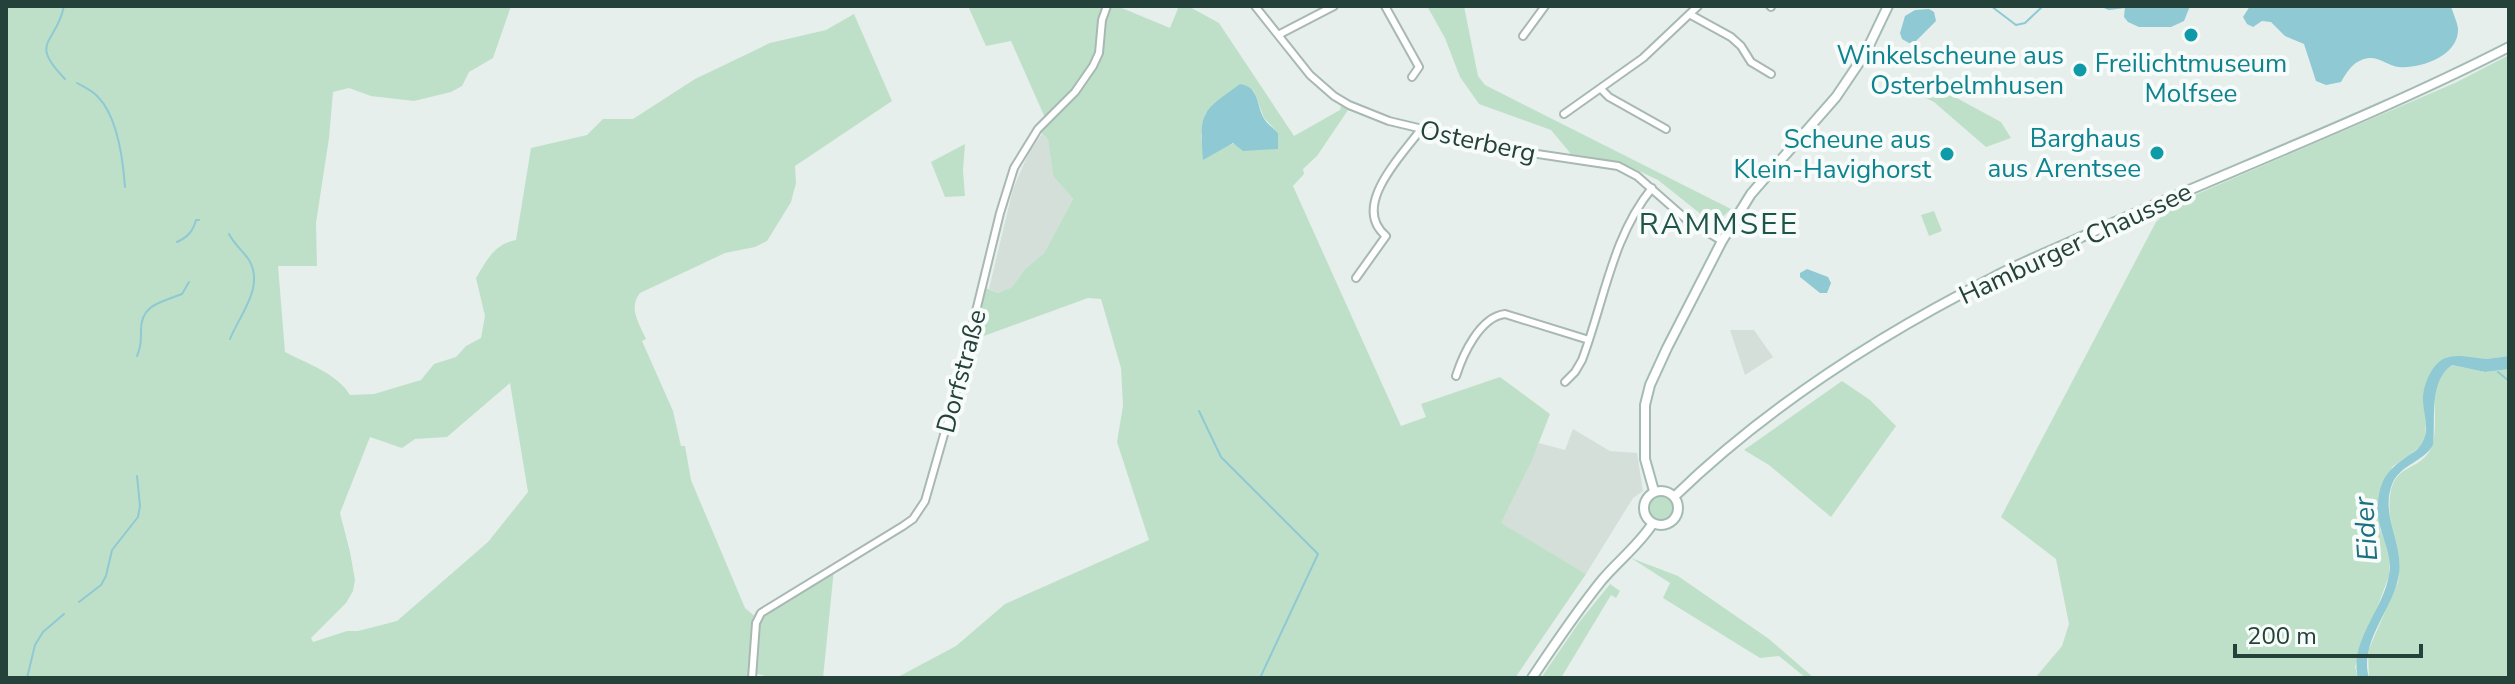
<svg xmlns="http://www.w3.org/2000/svg" width="2515" height="684" font-family="'Nunito Sans',sans-serif">
  <rect width="100%" height="100%" fill="#e6efeb"/>
  <path fill="#d4dfda" d="M1042,134L1048,140L1053,176L1073,199L1044,253L1025,269L1012,287L998,293L989,289L1013,189L1029,152Z
    M1730,330H1754L1773,357L1745,375Z
    M1573,429L1610,451L1637,453L1643,491L1633,498L1586,574L1500,523L1539,443L1565,450Z"/>
  <path fill="#bfe0c8" fill-rule="evenodd" d="M6,6H511L493,58L469,72L462,86L451,92L414,101L371,96L349,88L333,92L329,138L316,223L317,266H278L285,352C306,363 338,374 350,395L374,394L421,380L434,364L456,357L466,346L481,338L485,316L476,278C487,260 494,244 516,240L531,148L587,135L603,119H633L695,79L770,43L826,30L854,14L892,101L795,166L796,183L791,202L767,241L755,247L725,253L640,293C628,308 639,323 646,339L642,341L673,411L681,446H685L691,480L745,608L757,618L834,569L823,678H774L753,673L752,678H6ZM510,383L528,492L488,542L397,621L358,631H347L313,642L311,638L346,603L353,591L355,580L350,552L340,513L370,437L402,448L415,439L447,437Z
    M968,6H1117L1170,28L1179,6H1188L1219,23L1294,136L1340,110L1341,106L1348,110L1317,156L1303,169L1304,174L1293,186L1401,426L1426,417L1421,404L1500,377L1550,414L1532,460L1501,523L1586,574L1515,678H896L956,646L1005,604L1149,540L1117,442L1123,406L1121,368L1101,299L1088,298L970,341L983,287L998,293L1012,287L1025,269L1044,253L1073,199L1053,176L1048,140L1038,129L1046,120L1011,41L986,46ZM1240,84L1254,91L1264,118L1278,133L1224,146L1204,159L1201,136L1205,114Z
    M1427,6H1464L1478,76L1485,85L1731,209L1715,224L1712,223L1658,180L1620,162L1571,154L1551,130L1479,104L1460,77L1445,38Z
    M2509,55V356L2486,359L2447,357L2423,399L2426,422L2425,437L2420,447L2392,467L2380,529L2390,553L2389,576L2355,667L2358,678H2035L2062,646L2069,624L2056,559L2001,517L2156,222L2174,204L2457,82Z
    M1943,81L1953,96L2001,122L2011,138L1986,147L1934,102L1912,91L1918,83L1932,85Z
    M965,144L963,170L965,196L945,197L931,162Z
    M1934,211L1942,231L1929,236L1921,215Z
    M2452,365L2485,372L2509,369V678H2369L2368,651L2398,582C2403,552 2386,526 2390,496C2394,464 2417,471 2429,452C2444,426 2422,385 2452,365Z
    M1842,381L1870,400L1896,426L1831,517L1769,465L1744,450Z
    M1647 508a14 14 0 1 1 28 0a14 14 0 1 1-28 0Z
    M1631,558L1678,576L1769,639L1814,678H1806L1779,656L1760,658L1663,598L1670,583Z
    M1610,584L1620,591L1616,598L1611,595L1561,678H1541L1580,621Z"/>
  <path fill="#8ec9d4" d="M2125,6H2190L2184,21L2171,27H2139L2128,22L2124,17Z
    M2250,6H2451C2453,14 2458,23 2458,30C2458,56 2420,69 2399,67C2389,66 2379,57 2369,58C2354,60 2348,70 2341,82L2326,85L2316,81L2304,44L2285,36L2271,22L2262,21L2253,27L2247,24L2243,17Z
    M1929,9L1934,12L1936,21L1915,42L1909,43L1902,39L1900,33L1905,16L1915,10Z
    M1240,84C1259,87 1256,103 1263,117C1266,123 1273,128 1278,133V149L1243,151L1233,143L1203,160C1199,110 1202,112 1240,84Z
    M1807,269L1828,277L1831,283L1827,293H1820L1800,277V273Z
    M2461,356L2486,359L2509,356V369L2485,372L2452,365C2428,381 2436,420 2433,445C2424,461 2401,465 2393,482C2379,513 2403,542 2399,573C2395,608 2358,641 2369,678H2358C2349,641 2383,611 2389,575C2394,550 2375,530 2378,504C2380,478 2388,470 2409,455C2414,452 2419,449 2422,443C2430,430 2424,416 2423,402C2422,387 2432,360 2449,357C2453,356 2457,356 2461,356Z"/>
  <g fill="none" stroke-linecap="round" stroke-linejoin="round">
    <path stroke="#8ec9d4" stroke-width="2" d="M64,6C56,45 28,41 65,79
      M1991,6L2016,25L2025,23L2043,6
      M2102,6L2109,9L2125,7
      M77,83C84,87 93,91 98,97C118,117 123,160 125,187
      M229,234C234,244 243,251 249,260C265,287 239,316 230,339
      M177,242C188,237 193,231 196,220H199
      M137,356C141,347 141,340 141,330C141,304 162,302 182,294L189,282
      M2498,372L2509,381
      M1199,411L1221,457L1318,554L1260,678
      M79,602L101,585L106,576L112,550L138,517L140,506L137,476
      M27,678L35,645L43,632L64,614"/>
    <defs>
      <path id="street" d="M1255,6L1310,75L1334,96L1349,105L1389,121L1511,150L1618,166L1637,176L1687,220L1722,241
        M1385,6L1419,67L1412,77
        M1770,6L1771,7
        M1691,15L1731,37L1741,46L1751,62L1771,74
        M1280,34L1334,6
        M1523,36L1545,6
        M1601,89L1609,97L1666,129
        M1564,114L1643,58L1698,6
        M1356,278L1386,236C1350,206 1402,156 1421,129
        M1456,376C1463,354 1480,317 1505,314L1589,340
        M1565,382L1575,372L1582,360C1604,302 1612,237 1652,188
        M752,678L756,623L761,613L903,526L913,519L925,501L957,389L1000,213L1014,168L1038,129L1075,92L1093,66L1099,53L1102,20L1107,6"/>
      <path id="secondary" d="M1644 508a17 17 0 1 1 34 0a17 17 0 1 1-34 0Z
        M1654,491L1645,459V405L1650,385L1667,348L1722,241L1751,194L1836,97L1865,54L1888,6
        M1675,496C1767,407 1879,335 1994,277C2024,261 2056,249 2088,234C2228,171 2372,117 2509,47
        M1532,678C1554,645 1577,611 1602,580C1619,560 1639,545 1653,523"/>
    </defs>
    <use href="#street" stroke="#a8b8b2" stroke-width="10"/>
    <use href="#secondary" stroke="#a4bbb3" stroke-width="12"/>
    <use href="#street" stroke="#fff" stroke-width="6"/>
    <use href="#secondary" stroke="#fff" stroke-width="8"/>
  </g>
  <g fill="#0f9aa8" stroke="#f7fbf9" stroke-width="3">
    <circle cx="2191" cy="35" r="8"/>
    <circle cx="2080" cy="70" r="8"/>
    <circle cx="2157" cy="153" r="8"/>
    <circle cx="1947" cy="154" r="8"/>
  </g>
  <g text-anchor="middle" stroke-width="8" stroke-linejoin="round" paint-order="stroke">
    <g font-size="26" fill="#0d838f" stroke="#f7fbf9" text-anchor="end">
      <text x="2064" y="64">Winkelscheune aus<tspan x="2064" dy="30">Osterbelmhusen</tspan></text>
      <text x="2191" y="72" text-anchor="middle">Freilichtmuseum<tspan x="2191" dy="30">Molfsee</tspan></text>
      <text x="2141" y="147">Barghaus<tspan x="2141" dy="30">aus Arentsee</tspan></text>
      <text x="1931" y="148">Scheune aus<tspan x="1931" dy="30">Klein-Havighorst</tspan></text>
    </g>
    <g font-size="26" fill="#24423a" stroke="#f7fbf9">
      <text transform="translate(1478 141) rotate(12)" y="9">Osterberg</text>
      <text transform="translate(2075 243) rotate(-25)" y="9">Hamburger Chaussee</text>
      <text transform="translate(961 371) rotate(-75)" y="9">Dorfstraße</text>
    </g>
    <g font-size="28" font-style="italic" fill="#1c6f80" stroke="#f7fbf9">
      <text transform="translate(2365 529) rotate(-94)" y="10">Eider</text>
    </g>
    <g font-size="30" letter-spacing="2" fill="#1f5548" stroke="#f7fbf9">
      <text x="1719" y="234">RAMMSEE</text>
    </g>
  </g>
  <rect width="2515" height="684" fill="none" stroke="#24423a" stroke-width="16"/>
  <path d="M2235 644v12h186v-12" fill="none" stroke="#24423a" stroke-width="4"/>
  <text x="2247" y="644" font-size="24" fill="#24423a" stroke="#f7fbf9" stroke-width="6" paint-order="stroke">200 m</text>
</svg>
